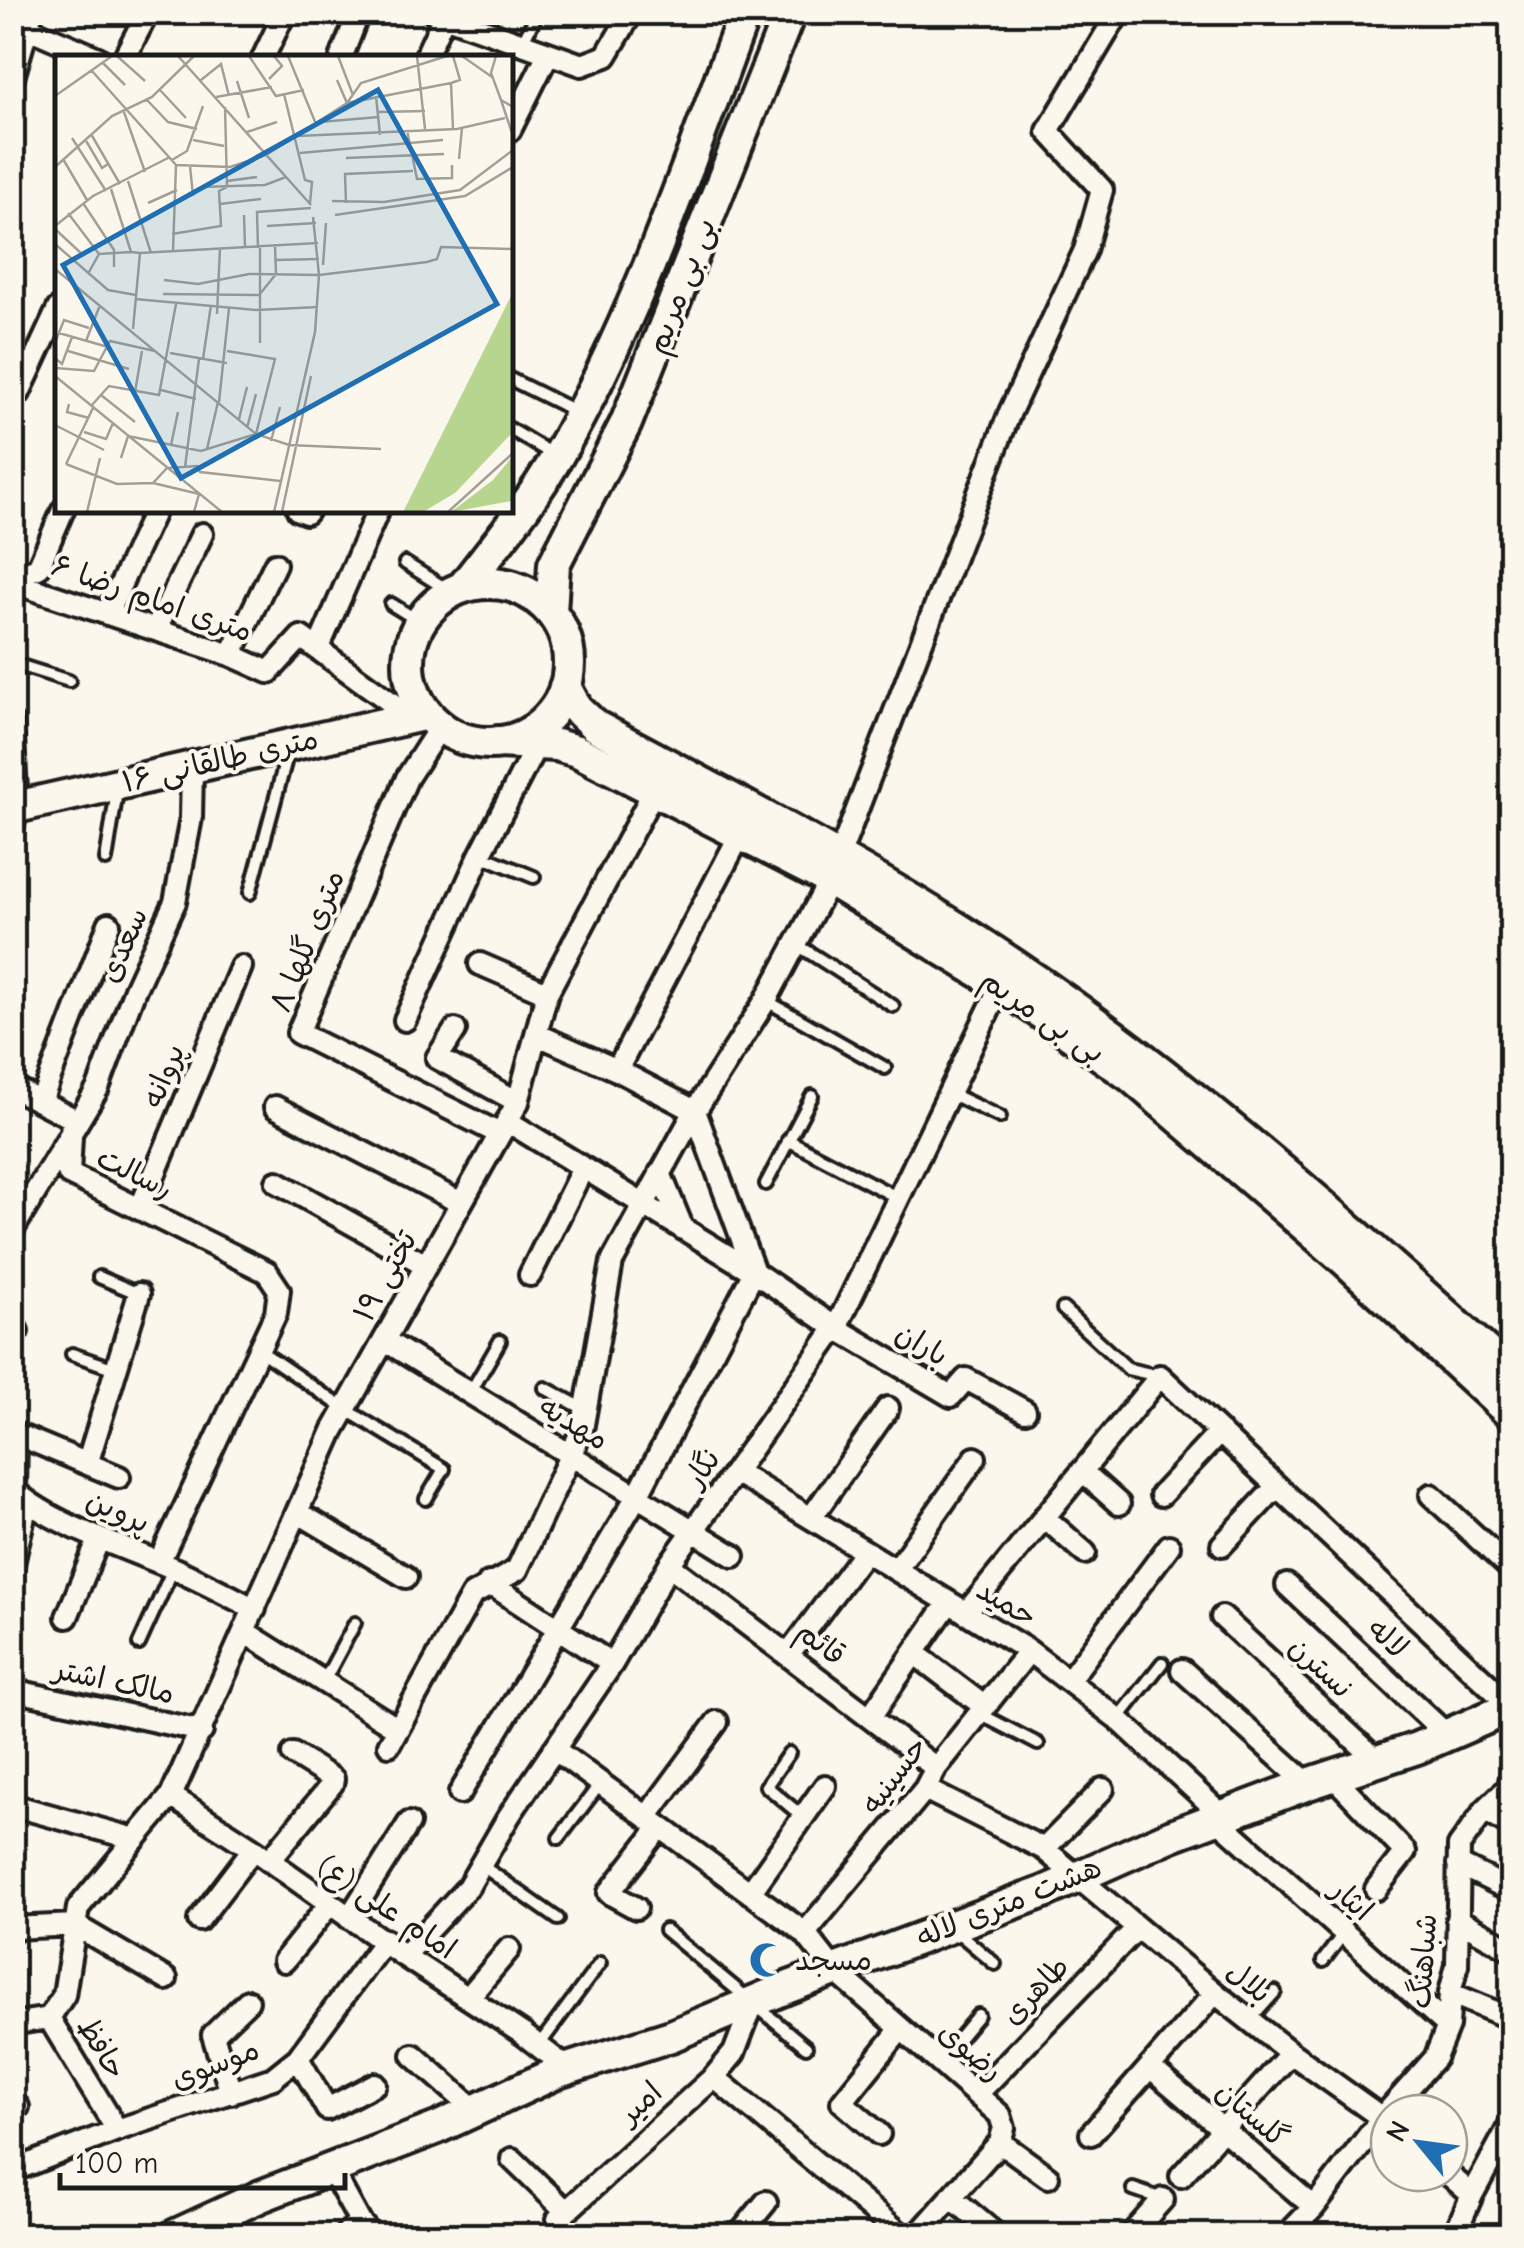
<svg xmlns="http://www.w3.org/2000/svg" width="1524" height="2248" font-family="'Comic Neue','Playpen Sans Arabic',sans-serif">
  <rect width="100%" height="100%" fill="#fbf7ec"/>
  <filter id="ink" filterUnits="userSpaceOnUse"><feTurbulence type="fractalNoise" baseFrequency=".01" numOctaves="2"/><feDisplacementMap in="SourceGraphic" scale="20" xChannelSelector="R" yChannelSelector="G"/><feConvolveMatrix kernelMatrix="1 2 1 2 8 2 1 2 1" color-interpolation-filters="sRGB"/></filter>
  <g filter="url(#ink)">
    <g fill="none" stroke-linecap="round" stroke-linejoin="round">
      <defs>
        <path id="lane" d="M522,43L538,12
          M510,379L579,413
          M510,429L552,454
          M405,563L451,592
          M391,604L420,622
          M12,663L69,681
          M480,855L534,877
          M106,860L117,791
          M250,893L289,748
          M796,944L893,1006
          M767,1001L885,1068
          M949,1093L1000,1117
          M788,1140L898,1198
          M766,1184L812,1096
          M99,1277L139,1294
          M1063,1309L1128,1369L1159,1376
          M259,1350L345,1409L444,1469L426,1499
          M72,1354L115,1369
          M545,1388L586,1410
          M470,1393L500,1341
          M139,1644L173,1569
          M324,1681L355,1623
          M980,1714L1038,1744
          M1118,1719L1162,1663
          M789,1753L766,1786L803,1817
          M559,1838L600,1784
          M481,1865L558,1919
          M665,1930L806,2047
          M955,1930L995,1964
          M1323,1961L1344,1933
          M1250,2020L1275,1992
          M539,2045L600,1963
          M939,2062L978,2015
          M1133,2189L1162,2199"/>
        <path id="street" d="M433,12L582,65L606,56L632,12
          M28,28L98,58
          M124,58L148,12
          M263,58L285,12
          M341,58L359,12
          M425,58L446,12
          M12,81L32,12
          M510,130L548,54
          M12,399L19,393L58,309
          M298,510L306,513L308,510
          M12,577L38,568L63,510
          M12,582L231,655L269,672L301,637L411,717
          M107,614L155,510
          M156,629L202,534
          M318,649L378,510
          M231,655L275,564
          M12,723L17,807L12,830
          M440,727L407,778L298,1033L500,1134
          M480,964L547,993
          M405,1020L480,855L537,744
          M455,1030L437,1058L518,1102
          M617,1070L740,835
          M12,1087L72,1118L69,1174L267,1272L279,1290L276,1313L159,1562
          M41,1101L109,924
          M275,1107L461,1203
          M507,1121L754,1272L836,1328L951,1396L966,1379L1025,1411
          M660,1173L683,1229
          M277,1182L426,1265
          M140,1209L241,967
          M12,1231L98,1088L135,989L175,902L191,818L192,767
          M530,1275L583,1168
          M12,1329L17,1331
          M384,1340L734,1556
          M12,1432L16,1434L15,1491C48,1522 119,1546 163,1564C194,1577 224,1593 255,1609
          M16,1434L119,1477
          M88,1461L139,1294
          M1082,1471L1119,1504
          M737,1473L1029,1651L1118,1719L1222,1815
          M1161,1495L1220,1432
          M1431,1495L1512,1570
          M297,1512L406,1577
          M1044,1517L1085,1553
          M811,1518L888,1408
          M1222,1545L1277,1486
          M669,1565L936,1768
          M12,1568L27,1503
          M896,1570L975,1458
          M489,1583L612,1664
          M1287,1585L1447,1735
          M966,1613L1160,1376L1512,1707
          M67,1617L99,1539
          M1222,1617L1378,1761
          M245,1632L398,1729
          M914,1653L985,1707
          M788,1655L865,1551
          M1182,1670L1308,1784
          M1069,1680L1169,1546
          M12,1690L202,1731
          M870,1717L949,1602
          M389,1745L472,1595L517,1570L582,1430L612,1262L695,1111L766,1000L830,880L1010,412L1085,250L1102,190L1048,131L1119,12
          M554,1749L805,1933L834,1970L1000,2115L1004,2128L1000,2142L917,2236
          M1333,1776L1405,1852L1376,1889
          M925,1789L1044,1849L1215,1993L1291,2053L1389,2123
          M460,1793L637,1496L754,1272L695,1111L617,1070L536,1034
          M171,1796L253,1849L404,1956L523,2034L568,2069
          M12,1805L135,1839L171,1796L333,1431L518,1102L547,993L655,789
          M1485,1810L1512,1827
          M647,1817L717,1722
          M1216,1818L1448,2026
          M1044,1849L1103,1789
          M269,1861L332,1784L333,1779L293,1754
          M1458,1864L1512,1891
          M750,1893L825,1786
          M636,1908L609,1893L660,1827
          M349,1918L409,1823
          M1457,1919L1512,1950
          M199,1920L253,1849
          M12,1928L75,1925L166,1979
          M805,1933L925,1789L936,1768L1029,1651
          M404,1956L468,1887L509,1816L612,1664L669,1565L836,1328L1001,985
          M284,1961L329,1905
          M1450,1993L1512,2019
          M468,1998L509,1949
          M12,2024L49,2018
          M413,2055L475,2110
          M298,2058L327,2109L375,2084
          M1151,2068L1314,2207
          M714,2077L903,2236
          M231,2093L213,2035L248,2001
          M977,2094L1137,1928
          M12,2109L18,2107
          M117,2130L49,2018L64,1995L78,1908L135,1839
          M879,2134L842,2102L900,2030
          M1091,2134L1215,1993
          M1000,2142L1048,2177
          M512,2159L566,2211
          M331,2169L360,2222L372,2236
          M12,2171L117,2130L273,2078L298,2058L385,1940
          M1447,2173L1472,2195
          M1181,2176L1291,2053
          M951,2197L998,2236
          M344,2236L360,2222
          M570,2236L558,2219L714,2077L734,2053L754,2001
          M738,2236L766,2202
          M1130,2236L1163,2199
          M1286,2236L1314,2207L1382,2118L1435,2058L1448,2026L1450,1993L1457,1965L1459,1846L1485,1810L1509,1787L1512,1774
          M1454,2236L1472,2195L1512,2121"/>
        <path id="secondary" d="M409 663a80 80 0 1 1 160 0a80 80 0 1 1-160 0Z
          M463,587C496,544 530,504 557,457C637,318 689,162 745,12
          M551,612L554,564L626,423L790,12
          M565,687L577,709L595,726C737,802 881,875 1015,966C1193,1086 1354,1231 1512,1375
          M498,742L556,745L577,751L830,880L1001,985L1132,1077L1345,1260L1512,1415
          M12,808L427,714
          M174,2236L261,2196L437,2128L558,2072L671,2036L789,1987L1044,1892L1172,1835L1308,1784L1417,1748L1512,1707"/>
      </defs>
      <use href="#lane" stroke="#1c1c1c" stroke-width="18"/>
      <use href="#street" stroke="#1c1c1c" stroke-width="28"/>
      <use href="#secondary" stroke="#1c1c1c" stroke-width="38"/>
      <use href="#lane" stroke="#fbf7ec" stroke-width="10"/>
      <use href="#street" stroke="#fbf7ec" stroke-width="20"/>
      <use href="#secondary" stroke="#fbf7ec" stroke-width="30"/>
    </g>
  </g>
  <defs>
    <symbol id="mosque-bare" viewBox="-9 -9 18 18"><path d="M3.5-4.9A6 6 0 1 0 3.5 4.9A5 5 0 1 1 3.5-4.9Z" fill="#1f6fb2" stroke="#fbf7ec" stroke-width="2.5" paint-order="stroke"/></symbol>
  </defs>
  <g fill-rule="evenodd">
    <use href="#mosque-bare" x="742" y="1935" width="50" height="50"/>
  </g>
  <g text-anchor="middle" stroke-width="8" stroke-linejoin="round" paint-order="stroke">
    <g font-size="30" fill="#1c1c1c" stroke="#fbf7ec">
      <text transform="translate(681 286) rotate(-69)" y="10">بی بی مریم</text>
      <text transform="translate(152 598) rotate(19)" y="10">۶ متری امام رضا</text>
      <text transform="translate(220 760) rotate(-13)" y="10">۱۶ متری طالقانی</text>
      <text transform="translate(307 941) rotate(-68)" y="10">۸ متری گلها</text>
      <text transform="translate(123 945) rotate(-66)" y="10">سعدی</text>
      <text transform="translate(1043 1016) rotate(34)" y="10">بی بی مریم</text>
      <text transform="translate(163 1076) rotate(-67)" y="10">پروانه</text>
      <text transform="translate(135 1173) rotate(26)" y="10">رسالت</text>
      <text transform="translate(385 1276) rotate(-61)" y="10">تختی ۱۹</text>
      <text transform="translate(922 1344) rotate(31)" y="10">باران</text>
      <text transform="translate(574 1423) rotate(31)" y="10">مهدیه</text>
      <text transform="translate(702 1468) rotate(-54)" y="10">نگار</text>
      <text transform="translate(118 1511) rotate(24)" y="10">پروین</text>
      <text transform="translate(1007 1603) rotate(31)" y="10">حمید</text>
      <text transform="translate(1388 1638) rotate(43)" y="10">لاله</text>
      <text transform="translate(821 1643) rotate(37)" y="10">قائم</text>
      <text transform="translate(1321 1667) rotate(43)" y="10">نسترن</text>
      <text transform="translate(114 1681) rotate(12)" y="10">مالک اشتر</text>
      <text transform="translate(894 1775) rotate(-53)" y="10">حسینیه</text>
      <text transform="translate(1352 1900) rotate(42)" y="10">ایثار</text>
      <text transform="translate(1009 1902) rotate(-22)" y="10">هشت متری لاله</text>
      <text transform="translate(387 1907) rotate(34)" y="10">امام علی (ع)</text>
      <text transform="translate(1423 1961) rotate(-86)" y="10">شباهنگ</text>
      <text transform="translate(1249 1982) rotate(39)" y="10">بلال</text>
      <text transform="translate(1035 1990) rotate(-46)" y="10">طاهری</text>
      <text transform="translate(102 2048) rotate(59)" y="10">حافظ</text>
      <text transform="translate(971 2051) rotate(40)" y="10">رضوی</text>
      <text transform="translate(215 2064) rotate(-21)" y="10">موسوی</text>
      <text transform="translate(640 2103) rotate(-42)" y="10">امیر</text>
      <text transform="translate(1252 2114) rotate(41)" y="10">گلستان</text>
    </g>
    <g font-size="30" fill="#1c1c1c" stroke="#fbf7ec" text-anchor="start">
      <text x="795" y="1970">مسجد</text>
    </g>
  </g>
  <g transform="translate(55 55)">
    <rect width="458" height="458" fill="#fbf7ec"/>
    <path d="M457,239V378L400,438L368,457H348ZM457,402V446L396,457L438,425Z" fill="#b7d58e"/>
    <path fill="none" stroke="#a29f99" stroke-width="2.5" d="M62,1L90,26M123,1L256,150M194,1L221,41L249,35M233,1L261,69M283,1L298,40M362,1L370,74M407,1L437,22M441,1L436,18L446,45L458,52M48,8L70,30M37,16L121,110L118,196M214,24L227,11L219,1M146,25L166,9L174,41M282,25L292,48L396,28L398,74M182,26L194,63M396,28L405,25L398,1M105,35L131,63M229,39L250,125L257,127L255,148M0,41L57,1M321,41L325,80M161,42L217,32M92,45L113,67L142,74M446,45L458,81M69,57L90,117M323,57L370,56M265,67L324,62M352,75L362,124L397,123V110M192,77L222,67M36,79L65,129M242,81L402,74L450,63M17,83L51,136M30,84L47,113L53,109M138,85L169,91M245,98L388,85M291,103L389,99M8,104L32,145M404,104L407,73M117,105L132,96L148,51M121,110L175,112L211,100L292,48L306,28L392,1M135,111L138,141M0,112L57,61L97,42L139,1M73,126L96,198M172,126L202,122M147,132L210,130L231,122M56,134L76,197L85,198M277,146L329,147L405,135L458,95M28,148L59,195V212M93,148L122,135M291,148L290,119L358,116M165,149L206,144M13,158L44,199M189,160L190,193M280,160L410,141L458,112M0,171L38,141L115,102M212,171L261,168M0,174L29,201M117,179L166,171L164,136L172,132L170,52M0,189L53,235L81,240M203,193L202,157L256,153M85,198L263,188M221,205L264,204M268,210L271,168M0,214L201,379L234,390L326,394M34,217L44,199L76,197M109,225L143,229L194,219L264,220L372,207L382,204L386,192L458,194M108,239L204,240L221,219L220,191M80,244L202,255L263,252M162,259L165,193M78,274L85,198M4,278L53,292M31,286L45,250M0,288L9,265L34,273M205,288V193M13,296L74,314M115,298L172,308M0,303L7,309L17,282M148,304L156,250M0,313L39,316L55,286L100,296M0,321L167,457M106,335L141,344M80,337L87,296M46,340L80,367M164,347L174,253M14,349L12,357L34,363M36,351L54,331L104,340L121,249M184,364L192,332M0,370L49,395M192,373L201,339M29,377L51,384L58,368M216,386L225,352M116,390L123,357M152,394L163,347M66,403L73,381L146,396L201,379L220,304L172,296M11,409L62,429L98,428L112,413L142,411L145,417L225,426M11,409L38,353M130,412L144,304M98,428L144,439L139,457M32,457L45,403M219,457L260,277L264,220L258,162M227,457L256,321M393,457L458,398"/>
    <path fill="#1f6fb2" fill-opacity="0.15" stroke="#1f6fb2" stroke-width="5" d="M323,35L442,249L126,423L8,210Z"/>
    <rect width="458" height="458" fill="none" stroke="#1c1c1c" stroke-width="5"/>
  </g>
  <rect width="1524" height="2248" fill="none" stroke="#fbf7ec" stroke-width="50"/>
  <rect x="25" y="25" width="1474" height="2198" fill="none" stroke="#1c1c1c" stroke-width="4" filter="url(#ink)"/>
  <g transform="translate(1419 2143) rotate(299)"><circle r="48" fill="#fbf7ec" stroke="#a29f99" stroke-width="2.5"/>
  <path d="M0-8L18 38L0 25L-18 38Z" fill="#1f6fb2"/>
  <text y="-15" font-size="28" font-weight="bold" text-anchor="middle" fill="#1c1c1c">N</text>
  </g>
  <path d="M60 2173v15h285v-15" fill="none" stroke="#1c1c1c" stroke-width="5"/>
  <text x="75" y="2173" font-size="30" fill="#1c1c1c" stroke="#fbf7ec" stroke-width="8" paint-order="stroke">100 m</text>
</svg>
